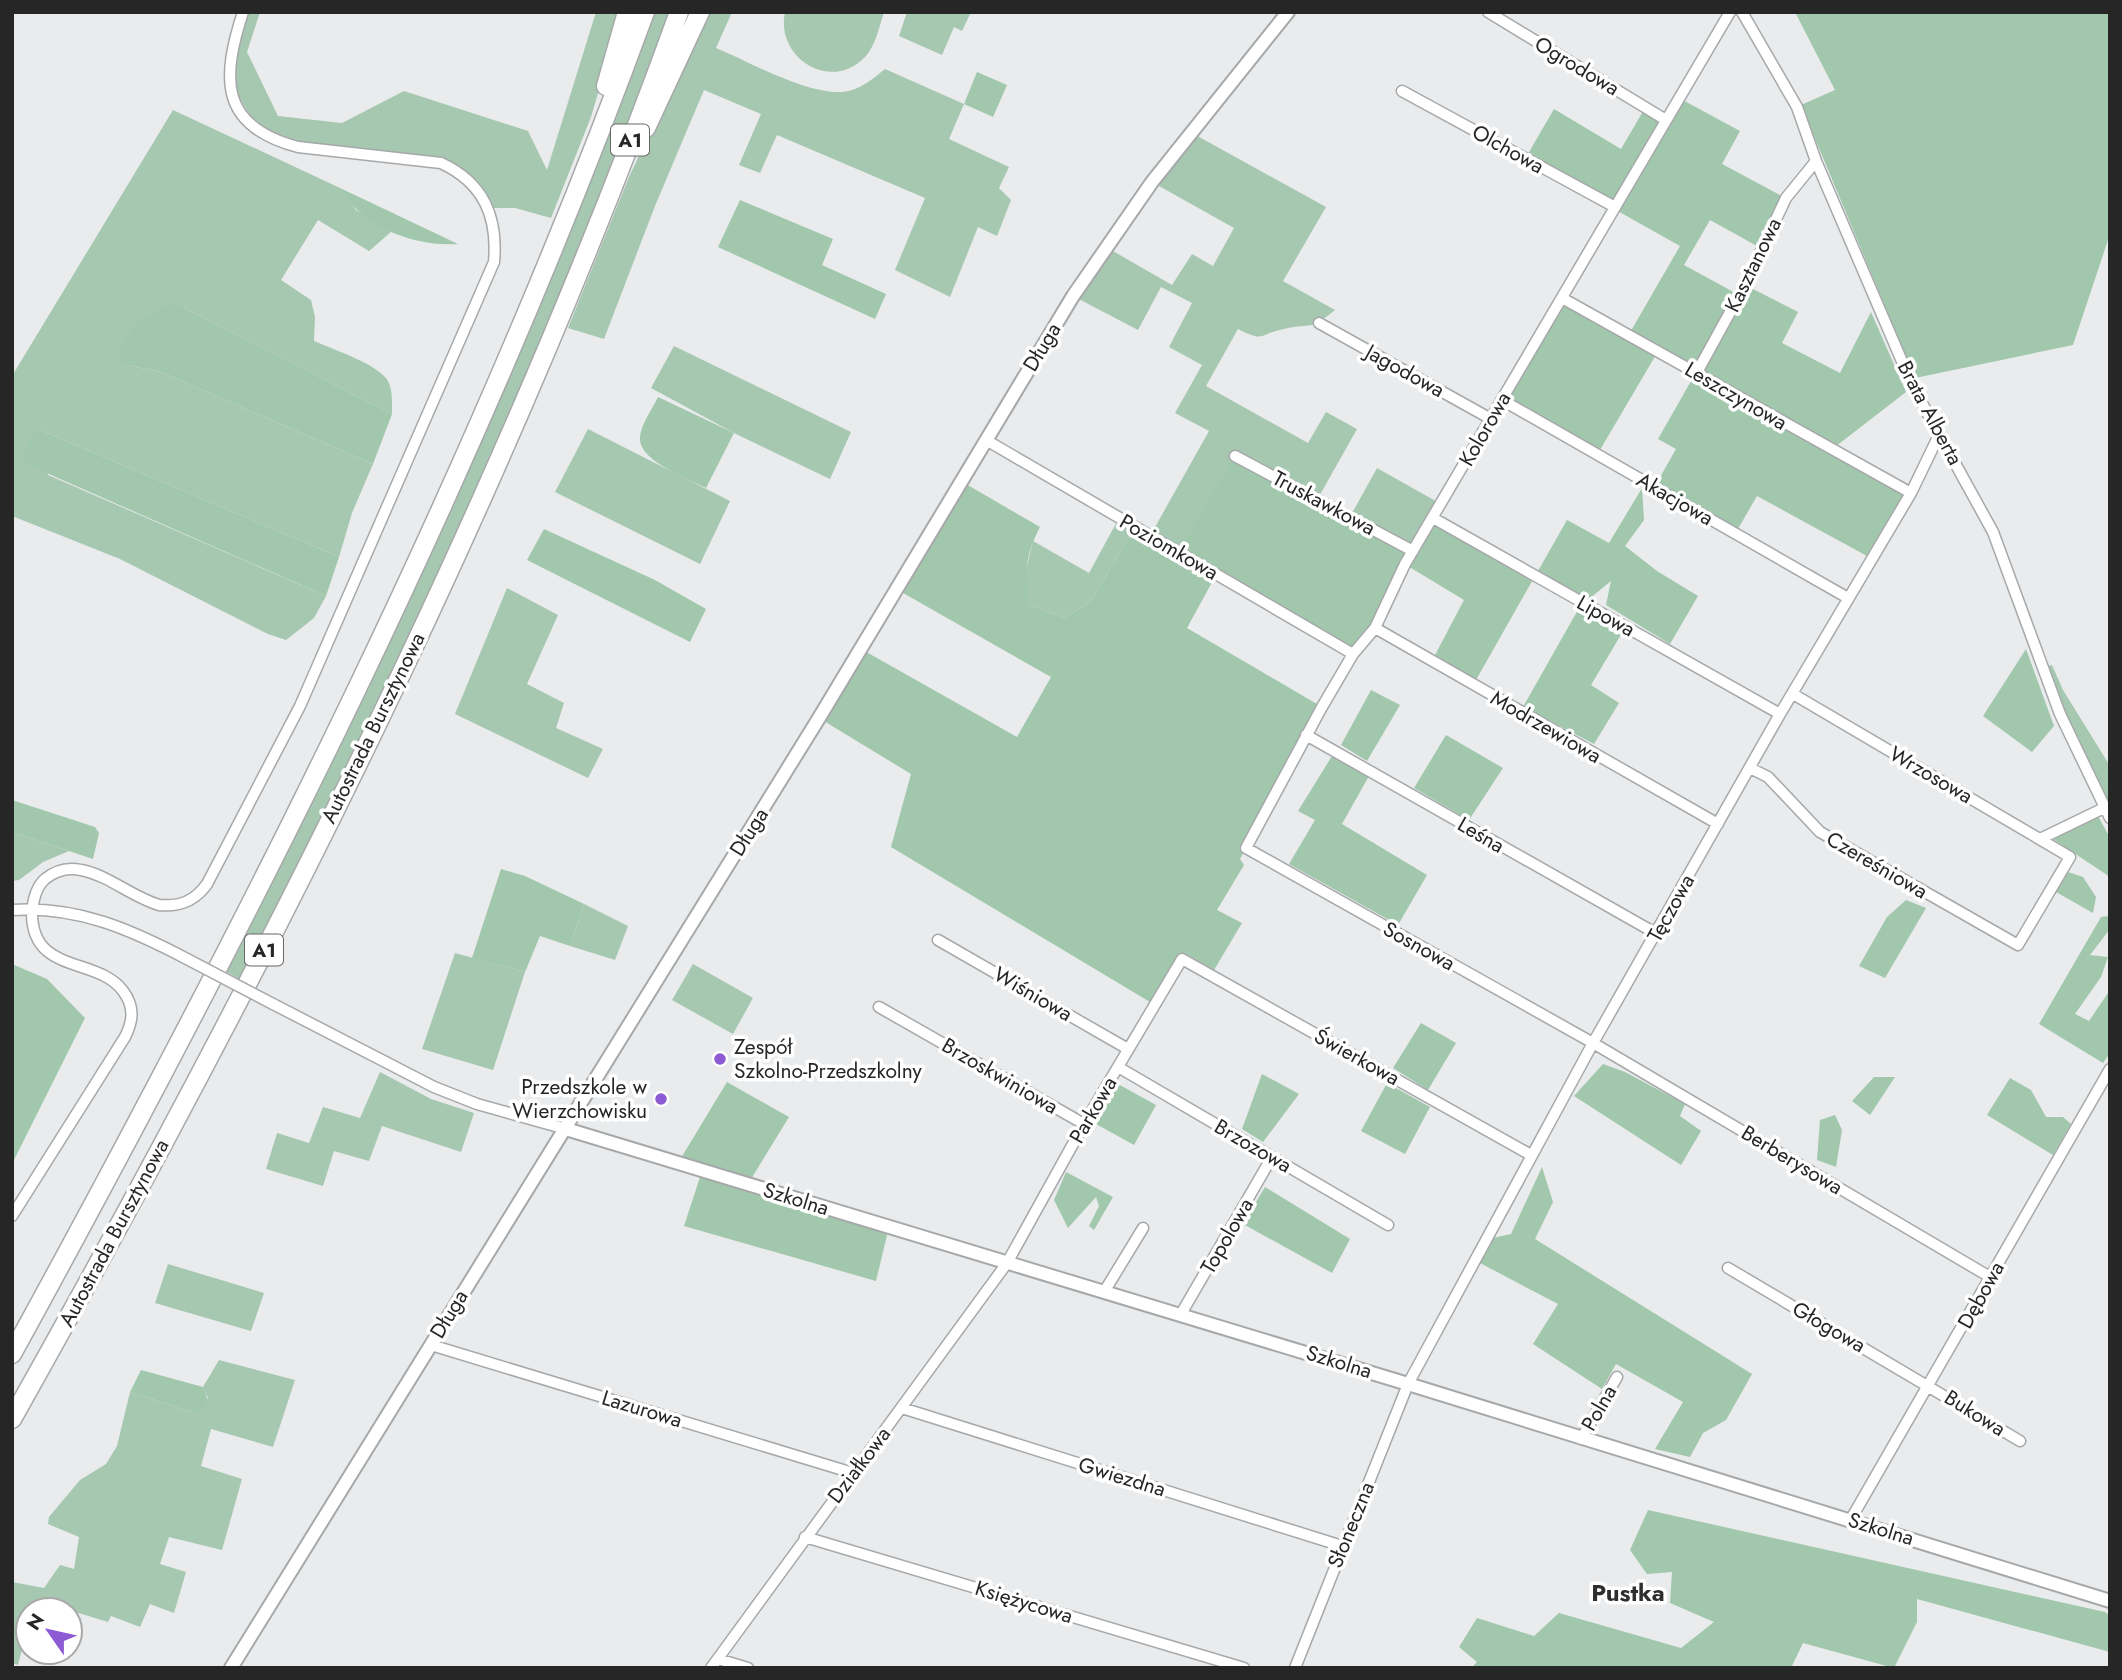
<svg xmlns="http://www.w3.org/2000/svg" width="2122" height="1680" font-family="Jost,sans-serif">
  <rect width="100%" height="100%" fill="#e9ebed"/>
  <path fill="#a6c8b0" d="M248,12H260L247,52L278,116L342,123L404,91L528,131L547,170L596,12H622L591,117L551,218L515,208H494C485,186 469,169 446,162C387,142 278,169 243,104C235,91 231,74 233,58C236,43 243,27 248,12Z
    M652,12H672C603,191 531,369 452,544C386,691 313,835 241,980L225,971L274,876Z
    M706,12H732L716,48C750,62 805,94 842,92C858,91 873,79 885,69L964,104L949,139L1009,167L999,188L1011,200L997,236L978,227L950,297L895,270L925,198L777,135L760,173L739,165L761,114L704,90L655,206L604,339L568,328L629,177Z
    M785,12H884C879,27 876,45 865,57C831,93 775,58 785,12Z
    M907,12H971L962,31L954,27L942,55L899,36Z
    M173,110L340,188L356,210L391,232L369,251L318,220L281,280L311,300L315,317L314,341C332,349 378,364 388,381C393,391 392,404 392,414L184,308L126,365L161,372L373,464L352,513L339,557L40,430L48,475L326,596L314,618L286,640L268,634L120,559L12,516V376Z
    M1192,133L1326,207L1283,281L1335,310C1308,332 1314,322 1284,329C1259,334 1265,343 1238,329L1206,386L1308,443L1326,412L1357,429L1317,500L1179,553L1150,536L1209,431L1175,413L1202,365L1169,347L1192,303L1161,287L1138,330L1073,296L1106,247L1172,285L1192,254L1213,266L1234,228L1152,182Z
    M674,346L851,432L830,479L734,433L651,388Z
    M588,429L730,501L700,564L555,492Z
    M1377,468L1441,504L1413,551L1350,517Z
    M1119,518L1135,527L1091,601L1065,618L1030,605L1024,579L1033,541L1089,573Z
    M507,588L558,615L527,684L564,703L556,728L603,749L588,778L455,714Z
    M2052,665L2063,690L2110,766V803L2105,804L2045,667Z
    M12,832L69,851L43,862L19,880L12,881Z
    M584,904L628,926L615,960L570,946Z
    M455,953L525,972L493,1070L422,1049Z
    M693,964L753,998L733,1034L672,1000Z
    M380,1072L431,1099L474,1113L461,1152L382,1126L369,1161L334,1151L323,1186L266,1169L277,1133L309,1143L323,1107L360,1118Z
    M168,1264L264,1293L251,1331L155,1303Z
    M219,1360L295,1380L273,1447L211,1429L201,1466L242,1479L222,1550L169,1537L160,1564L186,1572L174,1613L150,1604L140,1627L111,1616L108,1622L36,1600L32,1610H28V1626L18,1665L12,1663V1582L44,1588L60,1565L74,1569L79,1537L48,1524L49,1517L80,1480L106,1464L117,1446L130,1392L192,1412L208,1398L203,1387Z"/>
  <path fill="#a1c7ac" d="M1795,12H2110V234L2073,345L1915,378L1801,105L1835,90Z
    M977,72L1007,85L993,117L964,104Z
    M1679,98L1740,131L1722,164L1782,196L1757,246L1710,220L1684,265L1739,295L1745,285L1798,312L1782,343L1840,373L1871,312L1906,392L1831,450L1905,491L1867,556L1757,496L1735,534L1654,488L1676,449L1658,439L1695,374L1657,353L1597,455L1502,400L1562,298L1628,336L1680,246L1525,159L1554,109L1621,149L1645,108L1666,120Z
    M340,188L458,244C416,247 362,228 340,188Z
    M740,200L833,239L822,265L886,294L875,319L718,247Z
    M169,304L184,308L392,414L373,464L161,372L126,365L119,355C126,328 145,316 169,304Z
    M658,397L734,433L706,488C688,479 637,460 640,437C641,424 653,408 658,397Z
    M40,430L339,557L326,596L26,464L23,457L33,433Z
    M1235,456L1413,551L1433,518L1535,576L1476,680L1434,657L1464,600L1406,565L1375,628L1353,654L1216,575L1187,628L1322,707L1240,859L1244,865L1217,910L1242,923L1214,970L1185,953L1155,1005L891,847L911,774L819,718L861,649L1017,737L1051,677L896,589L959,480L1040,527C1026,554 1023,575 1030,605L1065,618L1091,601L1135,527L1179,552Z
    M1642,488L1644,520L1625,546L1657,571L1698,596L1670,644L1606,605L1611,581L1589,599L1538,571L1567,520L1609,543Z
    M544,529L655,580L706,609L690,642L527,560Z
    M1579,608L1622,633L1591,685L1619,703L1594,744L1523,707Z
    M2026,649L2054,726L2032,752L1983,716Z
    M1371,690L1400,705L1367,761L1341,745Z
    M1446,735L1503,768L1469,820L1414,788Z
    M1332,756L1369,776L1342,824L1427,875L1398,925L1289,864L1315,820L1298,811Z
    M12,800L95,827L99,833L93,859L12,832Z
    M2098,816L2110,838V877L2053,839Z
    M501,869L525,876L584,904L570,946L540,936L525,972L472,958Z
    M2068,872L2083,877L2096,897L2093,913L2056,892Z
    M1906,900L1926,908L1885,978L1859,966L1887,917Z
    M2110,916V929L2090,955L2108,957L2101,977L2075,1014L2089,1021L2110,990V1053L2103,1063L2039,1024L2101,917Z
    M12,964L47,979L85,1018L12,1164Z
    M1421,1023L1456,1043L1428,1090L1393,1068Z
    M1603,1064L1625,1072L1685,1104L1680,1116L1701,1131L1681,1165L1574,1096Z
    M1262,1074L1299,1094L1263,1142L1242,1129Z
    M1874,1077H1895L1870,1115L1852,1101Z
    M2010,1078L2031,1090L2046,1117H2063L2071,1124L2053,1155L1987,1115Z
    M727,1082L789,1117L748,1184L889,1227L876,1281L684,1226L702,1171L678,1163Z
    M1387,1083L1430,1107L1405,1154L1361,1131Z
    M1118,1084L1156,1105L1134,1145L1096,1124Z
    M1835,1115L1842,1130L1836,1167L1817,1160L1820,1120Z
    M1542,1167L1553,1202L1535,1239L1752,1374L1726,1420L1703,1433L1690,1457L1655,1449L1683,1402L1616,1364L1602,1389L1533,1344L1558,1304L1480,1263L1493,1238L1511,1234Z
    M1066,1172L1113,1197L1094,1230L1089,1226L1099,1206L1096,1197L1068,1228L1054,1200Z
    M1265,1187L1350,1239L1332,1273L1243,1224Z
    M141,1370L203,1387C208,1398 209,1403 202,1412H192L130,1392Z
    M1648,1510L2105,1612L2110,1616V1652L1917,1599V1622L1894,1668L1803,1643L1791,1668H1471L1477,1662L1459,1647L1477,1618L1534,1636L1559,1613L1681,1648L1714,1622L1670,1603L1672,1572L1647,1574L1630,1550Z"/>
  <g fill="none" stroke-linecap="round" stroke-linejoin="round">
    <defs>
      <path id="minor" d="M1488,12L1666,120
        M1730,12L1405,564L1375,628L1353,654L1322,707L1246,848L1593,1043L1990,1277
        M1742,12L1797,107L1816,161L1913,387L1993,532L2060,714L2110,818
        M1402,91L1615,207
        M1562,298L1911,493
        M1319,323L1491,419
        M1696,374L1745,285L1786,198L1816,161
        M1502,400L1848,598
        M986,440L1353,654
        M1235,456L1413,551
        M1433,518L1780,714
        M1375,628L1718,824
        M1306,735L1657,934
        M1750,768L1768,777L1820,832L2018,945L2070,857L1793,694
        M2040,839L2104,808
        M12,910C78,906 130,929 187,959
        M938,940L1128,1049
        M273,1004L434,1087L477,1104L566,1129
        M879,1007L1084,1124
        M1118,1067L1388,1225
        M12,1216L125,1037C133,1021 135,1007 123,991C97,956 32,975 32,913C33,900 36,887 45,879C56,870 67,867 81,870C108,875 132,897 159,905C180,907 195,901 207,884L300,706L494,262C498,217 484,183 441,163L298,147C218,126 222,77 243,12
        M1728,1268L2020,1441
        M1104,1292L1143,1228
        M1181,1314L1272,1157
        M431,1345L853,1473
        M902,1408L1342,1546
        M1581,1439L1617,1377
        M1851,1519L2110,1069
        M805,1537L1244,1668
        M718,1659L748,1668
        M711,1668L1007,1263L1084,1124L1182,959L1531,1155
        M1295,1668L1408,1384L1593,1043L1780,714L1911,493L1939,435"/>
      <path id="tertiary" d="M566,1129L1408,1384L2110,1601
        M231,1668L819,718L1073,296L1152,182L1288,12"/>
      <path id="motorway" d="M606,86L627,12
        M646,128L700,12
        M12,1354C250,920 475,478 645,12
        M12,1419C266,967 503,500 679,12"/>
    </defs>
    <use href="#minor" stroke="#a6a8a9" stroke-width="13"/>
    <use href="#tertiary" stroke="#a6a8a9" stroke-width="16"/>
    <use href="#motorway" stroke="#a6a8a9" stroke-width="21"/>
    <use href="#minor" stroke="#fff" stroke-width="10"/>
    <use href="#tertiary" stroke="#fff" stroke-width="12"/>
    <use href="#motorway" stroke="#fff" stroke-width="18"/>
    <defs>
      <path id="minor-bridge" d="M187,959L273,1004"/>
    </defs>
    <use href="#minor-bridge" stroke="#a6a8a9" stroke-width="13" stroke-linecap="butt"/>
    <use href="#minor-bridge" stroke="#fff" stroke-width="10"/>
  </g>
  <g fill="#8c5ad3" stroke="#fff" stroke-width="2.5">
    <circle cx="720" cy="1059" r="7"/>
    <circle cx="661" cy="1099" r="7"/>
  </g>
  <g text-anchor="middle" stroke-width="7" stroke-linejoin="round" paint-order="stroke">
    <g fill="#fff" stroke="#676768" stroke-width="2">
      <rect x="611" y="124.5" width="38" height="31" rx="5"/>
      <rect x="245" y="934.5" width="38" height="31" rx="5"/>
    </g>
    <g font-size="19" font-weight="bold" fill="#262627">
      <text x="630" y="147">A1</text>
      <text x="264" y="957">A1</text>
    </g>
    <g font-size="21" fill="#262627" stroke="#fff">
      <text transform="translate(1577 66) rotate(31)" y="7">Ogrodowa</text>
      <text transform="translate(1508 149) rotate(29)" y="7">Olchowa</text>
      <text transform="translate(1753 265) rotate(-64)" y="7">Kasztanowa</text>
      <text transform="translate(1042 347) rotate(-59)" y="7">Długa</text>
      <text transform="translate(1405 371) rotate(29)" y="7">Jagodowa</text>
      <text transform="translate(1736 396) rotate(30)" y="7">Leszczynowa</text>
      <text transform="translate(1930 413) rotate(62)" y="7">Brata Alberta</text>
      <text transform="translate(1485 429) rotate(-60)" y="7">Kolorowa</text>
      <text transform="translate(1675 499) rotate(30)" y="7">Akacjowa</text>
      <text transform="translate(1324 503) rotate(28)" y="7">Truskawkowa</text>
      <text transform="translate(1169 547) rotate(30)" y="7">Poziomkowa</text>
      <text transform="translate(1606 616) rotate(29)" y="7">Lipowa</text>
      <text transform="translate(1546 727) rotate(30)" y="7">Modrzewiowa</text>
      <text transform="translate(373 728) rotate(-64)" y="7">Autostrada Bursztynowa</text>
      <text transform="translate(1931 775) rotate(30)" y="7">Wrzosowa</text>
      <text transform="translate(749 832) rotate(-58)" y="7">Długa</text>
      <text transform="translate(1481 835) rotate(30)" y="7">Leśna</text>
      <text transform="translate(1877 865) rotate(30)" y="7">Czereśniowa</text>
      <text transform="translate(1671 908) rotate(-61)" y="7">Tęczowa</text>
      <text transform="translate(1419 946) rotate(29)" y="7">Sosnowa</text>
      <text transform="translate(1033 994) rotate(30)" y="7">Wiśniowa</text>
      <text transform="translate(1357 1057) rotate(29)" y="7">Świerkowa</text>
      <text transform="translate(1000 1076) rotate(30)" y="7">Brzoskwiniowa</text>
      <text transform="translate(1093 1110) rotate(-60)" y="7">Parkowa</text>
      <text transform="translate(1253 1146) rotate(30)" y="7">Brzozowa</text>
      <text transform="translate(1792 1160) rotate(31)" y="7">Berberysowa</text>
      <text transform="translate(796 1199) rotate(17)" y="7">Szkolna</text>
      <text transform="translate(114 1233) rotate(-62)" y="7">Autostrada Bursztynowa</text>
      <text transform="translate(1227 1236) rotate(-60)" y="7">Topolowa</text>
      <text transform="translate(1981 1295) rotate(-61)" y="7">Dębowa</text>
      <text transform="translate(449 1314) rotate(-59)" y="7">Długa</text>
      <text transform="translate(1829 1327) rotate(30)" y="7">Głogowa</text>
      <text transform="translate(1339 1362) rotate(17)" y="7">Szkolna</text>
      <text transform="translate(1599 1408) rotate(-60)" y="7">Polna</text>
      <text transform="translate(642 1409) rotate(17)" y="7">Lazurowa</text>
      <text transform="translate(1975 1413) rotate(32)" y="7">Bukowa</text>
      <text transform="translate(859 1465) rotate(-53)" y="7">Działkowa</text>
      <text transform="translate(1122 1477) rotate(17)" y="7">Gwiezdna</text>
      <text transform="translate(1351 1525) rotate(-68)" y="7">Słoneczna</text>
      <text transform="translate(1881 1529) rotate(17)" y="7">Szkolna</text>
      <text transform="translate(1024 1602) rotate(17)" y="7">Księżycowa</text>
    </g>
    <g font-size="21" fill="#262627" stroke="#fff" text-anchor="start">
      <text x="734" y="1054">Zespół<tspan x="734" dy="24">Szkolno-Przedszkolny</tspan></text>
      <text x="647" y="1094" text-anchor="end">Przedszkole w<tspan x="647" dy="24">Wierzchowisku</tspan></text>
    </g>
    <g font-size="24" font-weight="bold" fill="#2e2e30" stroke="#fff">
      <text x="1628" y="1601">Pustka</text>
    </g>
  </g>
  <rect width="2122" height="1680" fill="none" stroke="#262627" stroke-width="28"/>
  <g transform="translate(49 1631) rotate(304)"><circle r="33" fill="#ffffff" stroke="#a8a8a9" stroke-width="2"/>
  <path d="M0-5L12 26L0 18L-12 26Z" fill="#8c5ad3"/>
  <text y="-10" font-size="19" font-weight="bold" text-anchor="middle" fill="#262627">N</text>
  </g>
</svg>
